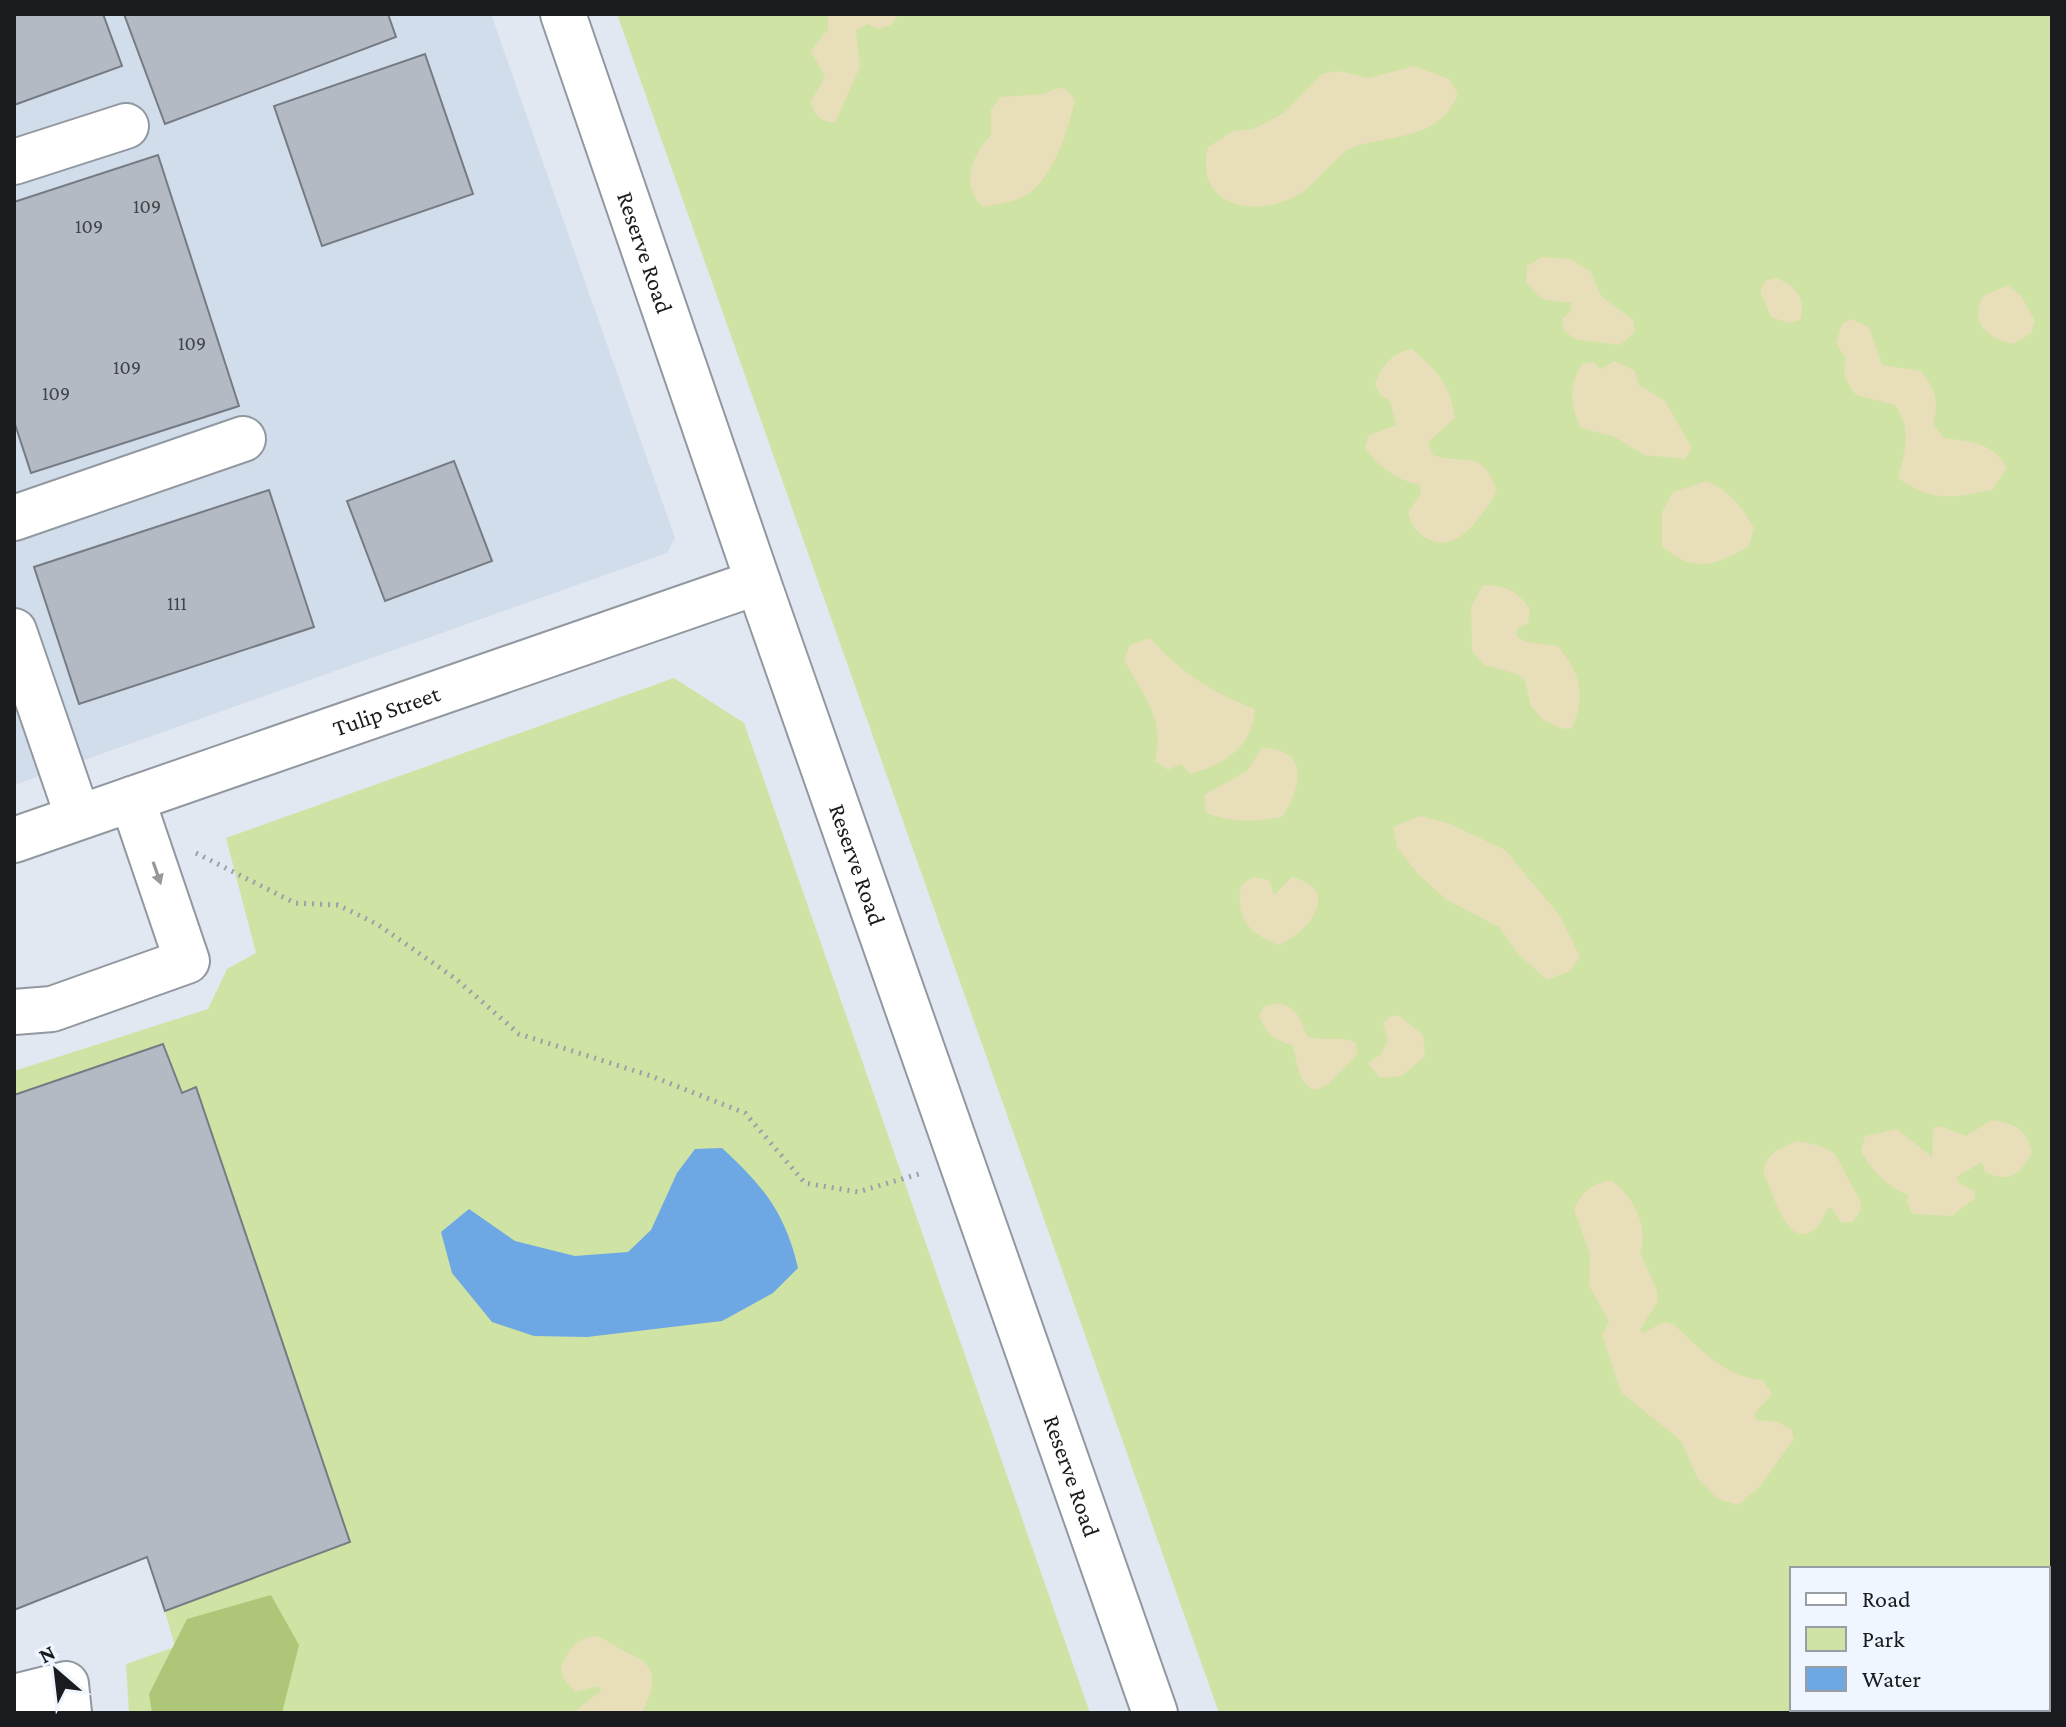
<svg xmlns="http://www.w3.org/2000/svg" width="2066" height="1727" font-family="'Crimson Pro',serif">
  <rect width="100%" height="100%" fill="#e2e8f1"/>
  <path fill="#d2ddec" d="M14,14H491L675,538L667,553L14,785Z"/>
  <path fill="#cfe3a4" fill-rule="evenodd" d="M617,14H2052V1713H1219ZM1792,1569H2048V1709H1792Z
    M674,678L744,723L1090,1713H129L126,1664L175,1647L165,1611L349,1542L196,1088L182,1093L163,1044L14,1095V1071L208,1009L227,969L256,953L226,838Z"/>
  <path fill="#aec677" d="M271,1595L299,1645L282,1713H152L149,1694L187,1619Z"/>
  <path fill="#e8deb9" d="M828,14H899L891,25L878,29L867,24L856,31L860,67L835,123C820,121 814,116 811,101L825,77L811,51L828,29Z
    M1414,66L1449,79L1458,93C1443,138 1395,135 1356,146C1340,150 1317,183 1301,193C1258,220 1193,208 1208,147L1233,131L1253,129L1284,113L1322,74L1338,71L1369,78Z
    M1057,88L1066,89L1075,100C1068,129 1054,178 1026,195C1014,202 996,204 983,207C960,184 971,157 991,135V109L1001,97L1044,94Z
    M1542,257L1570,259L1590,271L1601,296L1633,320L1635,332L1620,345L1574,339L1564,330L1562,319L1570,312L1572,303L1542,299L1526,283L1527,266Z
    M1776,278C1796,286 1807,299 1800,320L1789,323L1771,317L1760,291L1765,281Z
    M2008,285L2021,296L2035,321L2031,333L2014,344C1988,338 1970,325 1982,297Z
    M1851,319L1869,327L1882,365L1921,371C1936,390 1939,401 1933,424L1944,438C1969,441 1995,443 2007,468L1992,490C1952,498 1933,503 1898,478C1905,449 1913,432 1895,405L1856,395C1847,383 1841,374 1846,359L1836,343L1842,324Z
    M1412,349C1437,371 1451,385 1455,418L1428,442L1433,455C1466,466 1482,447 1497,491C1483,514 1457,557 1426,538C1415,531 1411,524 1408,512L1421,494L1419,484C1400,483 1374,463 1365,447L1369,435L1396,425L1390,401L1381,396L1375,384C1383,365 1391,353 1412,349Z
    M1615,361L1635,371L1639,385L1665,401L1692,448L1685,459L1644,455L1615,437L1581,428C1570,405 1568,386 1582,364L1594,362L1600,369Z
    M1707,481C1730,491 1742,507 1754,528L1749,546C1715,566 1693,574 1662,546V512L1673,492Z
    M1483,585C1505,585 1518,591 1530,609L1528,623L1517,629V637L1527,642L1558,646C1581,674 1586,695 1572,728L1563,729L1543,720L1531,706L1525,681L1517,674L1484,665L1472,651L1471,607Z
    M1150,638C1182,674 1210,691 1255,709C1252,748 1226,763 1191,774L1180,764L1168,770L1155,761C1165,716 1143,697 1124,659L1130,645Z
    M1262,748C1310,748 1302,788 1282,817C1256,822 1232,823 1206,813L1204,795L1247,771Z
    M1420,816L1448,823L1505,850L1560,916L1580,957L1570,971L1547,980L1518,954L1499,927L1447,900L1418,874L1397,847L1393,827Z
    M1253,877L1269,880L1274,895L1292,877C1343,890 1309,932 1279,945C1249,934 1235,918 1241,885Z
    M1278,1003C1298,1008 1300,1018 1307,1036C1323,1043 1339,1034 1356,1043L1357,1054L1329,1084L1316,1090C1296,1084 1299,1063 1292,1045C1274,1040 1265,1033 1259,1015L1265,1006Z
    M1398,1015L1423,1035L1425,1056L1402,1076L1380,1078L1368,1063L1380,1055L1388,1041L1383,1024L1389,1017Z
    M1992,1120C2015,1124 2026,1128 2032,1152C2021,1174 2009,1184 1985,1172L1982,1162L1957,1177L1959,1183L1975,1191V1198L1952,1216L1913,1214L1907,1204L1908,1194C1889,1190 1870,1168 1861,1151L1865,1136L1897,1129L1932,1157L1933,1128L1940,1126L1966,1136Z
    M1797,1141L1821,1146L1835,1154L1861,1202L1860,1212L1852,1222L1842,1223L1830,1207C1824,1213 1822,1223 1816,1228C1786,1255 1771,1184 1763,1172C1768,1151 1778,1150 1797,1141Z
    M1611,1180C1632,1195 1650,1227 1640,1252L1657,1291L1658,1301L1640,1329L1642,1333L1665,1322L1673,1324C1700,1348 1724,1377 1762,1380L1772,1394L1755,1413L1756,1420L1777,1422L1791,1429L1794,1439L1760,1486L1738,1505L1718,1499L1698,1479L1681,1441L1621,1392L1602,1335L1609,1322L1589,1285L1590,1254L1574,1210C1583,1191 1590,1184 1611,1180Z
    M595,1636C609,1640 617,1648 630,1654C661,1667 655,1686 642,1713H572L601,1691L598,1686L575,1692L563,1678L561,1668C569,1650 574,1639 595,1636Z"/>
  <path fill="#6da8e4" d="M722,1148C763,1186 785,1212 798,1268L773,1293L722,1321L587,1337L534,1336L492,1322L452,1273L441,1232L469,1209L515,1241L575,1256L628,1252L651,1230L677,1173L695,1149Z"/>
  <path fill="#b4bac3" stroke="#767b83" stroke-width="2" d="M14,14H103L122,66L14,105Z
    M124,14H388L396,37L165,124Z
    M425,54L473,194L322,246L274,106Z
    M158,155L239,406L31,473L14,421V202Z
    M454,461L492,561L385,601L347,501Z
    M269,490L314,627L79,704L34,567Z
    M163,1044L182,1093L196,1087L350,1542L165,1611L147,1557L14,1610V1095Z"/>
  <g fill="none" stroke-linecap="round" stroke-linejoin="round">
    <defs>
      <g id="minor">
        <path id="s1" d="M563,14L758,582L1155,1713"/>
        <path d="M14,162L126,126"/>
        <path d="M14,518L243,439"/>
        <path d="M14,631L78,817"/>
        <path id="s2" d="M14,840L758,582"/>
        <path d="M14,1012L52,1009L187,961L132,799"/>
        <path d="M14,1697L66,1684L69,1713"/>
      </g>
    </defs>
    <use href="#minor" stroke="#9298a0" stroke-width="48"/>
    <path stroke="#9ca0a7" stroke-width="5" stroke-dasharray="2 6" stroke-linecap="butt" d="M196,853L295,903L338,905L377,924L456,979L519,1034L651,1076L745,1113L805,1183L858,1192L922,1173"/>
    <use href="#minor" stroke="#fff" stroke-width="44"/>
  </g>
  <defs><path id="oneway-solid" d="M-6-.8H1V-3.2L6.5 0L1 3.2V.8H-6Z" transform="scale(2)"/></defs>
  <use fill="#98989a" href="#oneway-solid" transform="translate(157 873) rotate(71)"/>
  <g text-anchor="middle" stroke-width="7" stroke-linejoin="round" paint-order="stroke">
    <g font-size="20" fill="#404347">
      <text x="147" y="213">109</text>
      <text x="89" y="233">109</text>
      <text x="192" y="350">109</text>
      <text x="127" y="374">109</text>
      <text x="56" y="400">109</text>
      <text x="177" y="610">111</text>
    </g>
    <g font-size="24" fill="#191b1e" stroke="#eff6ff">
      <text dy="8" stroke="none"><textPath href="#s1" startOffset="252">Reserve Road</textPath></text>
      <text dy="8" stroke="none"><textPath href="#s2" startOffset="394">Tulip Street</textPath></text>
      <text dy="8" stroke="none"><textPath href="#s1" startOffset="900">Reserve Road</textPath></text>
      <text dy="8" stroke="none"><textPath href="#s1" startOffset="1548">Reserve Road</textPath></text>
    </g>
  </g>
  <rect width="2066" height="1727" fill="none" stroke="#191b1e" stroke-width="32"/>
  <rect x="1790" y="1567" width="260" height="144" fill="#eff6ff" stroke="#999ea5" stroke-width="2"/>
  <rect x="1806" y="1593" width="40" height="12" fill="#ffffff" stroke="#999ea5" stroke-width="2"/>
  <text x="1862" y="1607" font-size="24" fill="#191b1e">Road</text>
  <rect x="1806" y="1627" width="40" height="24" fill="#cfe3a4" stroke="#999ea5" stroke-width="2"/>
  <text x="1862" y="1647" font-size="24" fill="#191b1e">Park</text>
  <rect x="1806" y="1667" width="40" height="24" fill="#6da8e4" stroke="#999ea5" stroke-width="2"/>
  <text x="1862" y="1687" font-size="24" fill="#191b1e">Water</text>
  <g transform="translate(56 1671) rotate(332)" stroke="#eff6ff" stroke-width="6" paint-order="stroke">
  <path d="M0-6L14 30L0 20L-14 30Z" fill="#191b1e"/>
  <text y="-12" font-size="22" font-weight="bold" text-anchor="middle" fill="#191b1e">N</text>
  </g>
</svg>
